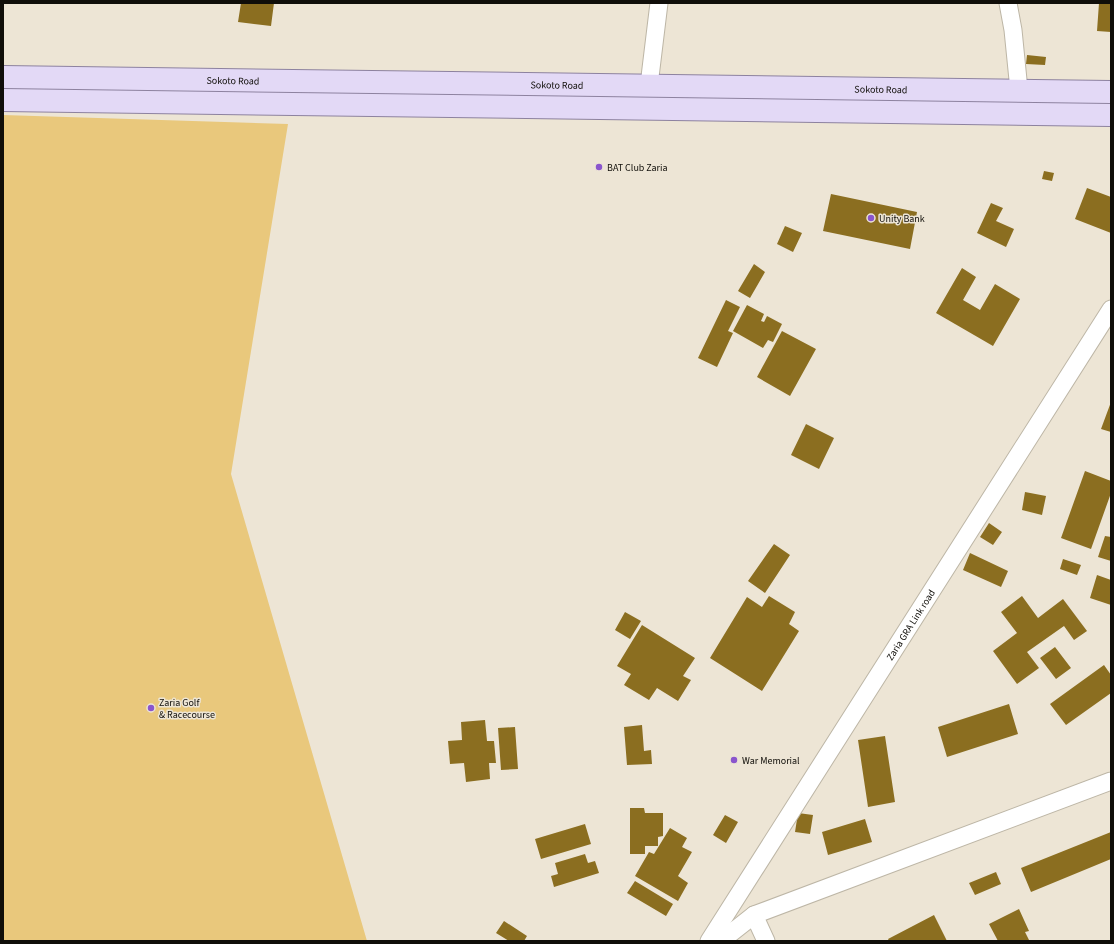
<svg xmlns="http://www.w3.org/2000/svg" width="1114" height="944" font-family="'Source Sans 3',sans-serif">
  <rect width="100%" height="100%" fill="#ede5d5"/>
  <path fill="#e9c87c" d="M3,115L288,124L231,474L367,941H3Z"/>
  <path fill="#8b6e20" d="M241,3H274L271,26L238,22Z
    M1099,3H1111V32L1097,31Z
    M1027,55L1046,57L1045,65L1026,64Z
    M1044,171L1054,173L1052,181L1042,179Z
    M1087,188L1111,197V233L1075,219Z
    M831,194L917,212L910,249L823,231Z
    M991,203L1003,208L996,221L1014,229L1006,247L977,233Z
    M785,226L802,233L793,252L777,244Z
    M754,264L765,272L750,298L738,291Z
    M962,268L976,277L963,300L980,310L995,284L1020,299L993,346L936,313Z
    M726,300L740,307L728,331L733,333L717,367L698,358Z
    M747,305L764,314L761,321L764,322L767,316L782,324L773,342L768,340L763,348L733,331Z
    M782,331L816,349L790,396L757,377Z
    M1111,402V432L1101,429Z
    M806,424L834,438L819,469L791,455Z
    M1085,471L1111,481V493L1091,549L1061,538Z
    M1025,492L1046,496L1042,515L1022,510Z
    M989,523L1002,532L993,545L980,537Z
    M1105,536L1111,537V561L1098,557Z
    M774,544L790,555L765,593L748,581Z
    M970,553L1008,571L1001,587L963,570Z
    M1063,559L1081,565L1077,575L1060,569Z
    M1097,575L1111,580V605L1090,598Z
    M769,596L795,612L789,624L799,631L762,691L710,658L747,597L762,607Z
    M1022,596L1038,618L1063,599L1087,631L1074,640L1064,626L1027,652L1039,668L1017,684L993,651L1017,633L1001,612Z
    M625,612L641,621L630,639L615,630Z
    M642,625L695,658L683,676L691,680L678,701L657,688L649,700L624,685L631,674L617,666Z
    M1055,647L1071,668L1056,679L1040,658Z
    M1104,665L1111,675V693L1066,725L1050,704Z
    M1009,704L1018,734L947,757L938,727Z
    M485,720L487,741H494L496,763H489L490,779L466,782L464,763L450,764L448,741L462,740L461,722Z
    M642,725L644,751L651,750L652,764L627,765L624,727Z
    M515,727L518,769L501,770L498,728Z
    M885,736L895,802L868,807L858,740Z
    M630,808H644L645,813H663V836L658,837V846H645V854H630Z
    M798,813L813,815L810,834L795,832Z
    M725,815L738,822L726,843L713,835Z
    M865,819L872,842L828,855L822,832Z
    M585,824L591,844L541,859L535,839Z
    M670,828L687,838L682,847L692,852L678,876L688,883L678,901L635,876L649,852L654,854Z
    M1111,832V859L1031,892L1021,868Z
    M585,854L588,863L595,861L599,873L554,887L551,876L558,874L555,863Z
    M996,872L1001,884L975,895L969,883Z
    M635,881L673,904L666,916L627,893Z
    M1019,909L1029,931L1025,932L1029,940L998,941L989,924Z
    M934,915L947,941H889L888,939Z
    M504,921L527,936L524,941H509L496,933Z"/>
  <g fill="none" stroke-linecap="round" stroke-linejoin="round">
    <defs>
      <g id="street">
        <path d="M1008,3L1013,30L1019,90"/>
        <path d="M649,85L659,3"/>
        <path d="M754,915L766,941"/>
        <path id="s1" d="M709,941L1111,309"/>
        <path d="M721,941L754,915L1111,781"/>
      </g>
      <g id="primary">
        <path id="s2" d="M3,77L1111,92"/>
        <path d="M3,100L1111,115"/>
      </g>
    </defs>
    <use href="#street" stroke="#bdb6a6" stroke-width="19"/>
    <use href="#primary" stroke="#8d829f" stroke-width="24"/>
    <use href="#street" stroke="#fff" stroke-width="17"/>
    <use href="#primary" stroke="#e3d9f6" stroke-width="22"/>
  </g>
  <g fill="#8a55cd" stroke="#ede5d5" stroke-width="1.5">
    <circle cx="599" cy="167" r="4"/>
    <circle cx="871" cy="218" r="4"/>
    <circle cx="151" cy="708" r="4"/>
    <circle cx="734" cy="760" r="4"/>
  </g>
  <g text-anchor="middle" stroke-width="3" stroke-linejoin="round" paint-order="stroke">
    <g font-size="10" fill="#100e09" stroke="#ede5d5">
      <text dy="4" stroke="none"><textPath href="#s2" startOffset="230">Sokoto Road</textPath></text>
      <text dy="4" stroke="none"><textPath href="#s2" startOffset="554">Sokoto Road</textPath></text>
      <text dy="4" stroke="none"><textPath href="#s2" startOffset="878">Sokoto Road</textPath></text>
      <text dy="4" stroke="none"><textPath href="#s1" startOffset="375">Zaria GRA Link road</textPath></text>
    </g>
    <g font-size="10" fill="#100e09" stroke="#ede5d5" text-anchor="start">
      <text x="607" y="171">BAT Club Zaria</text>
      <text x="879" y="222">Unity Bank</text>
      <text x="159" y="706">Zaria Golf<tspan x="159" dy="12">&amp; Racecourse</tspan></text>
      <text x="742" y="764">War Memorial</text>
    </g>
  </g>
  <rect width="1114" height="944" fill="none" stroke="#100e09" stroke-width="8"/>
</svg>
